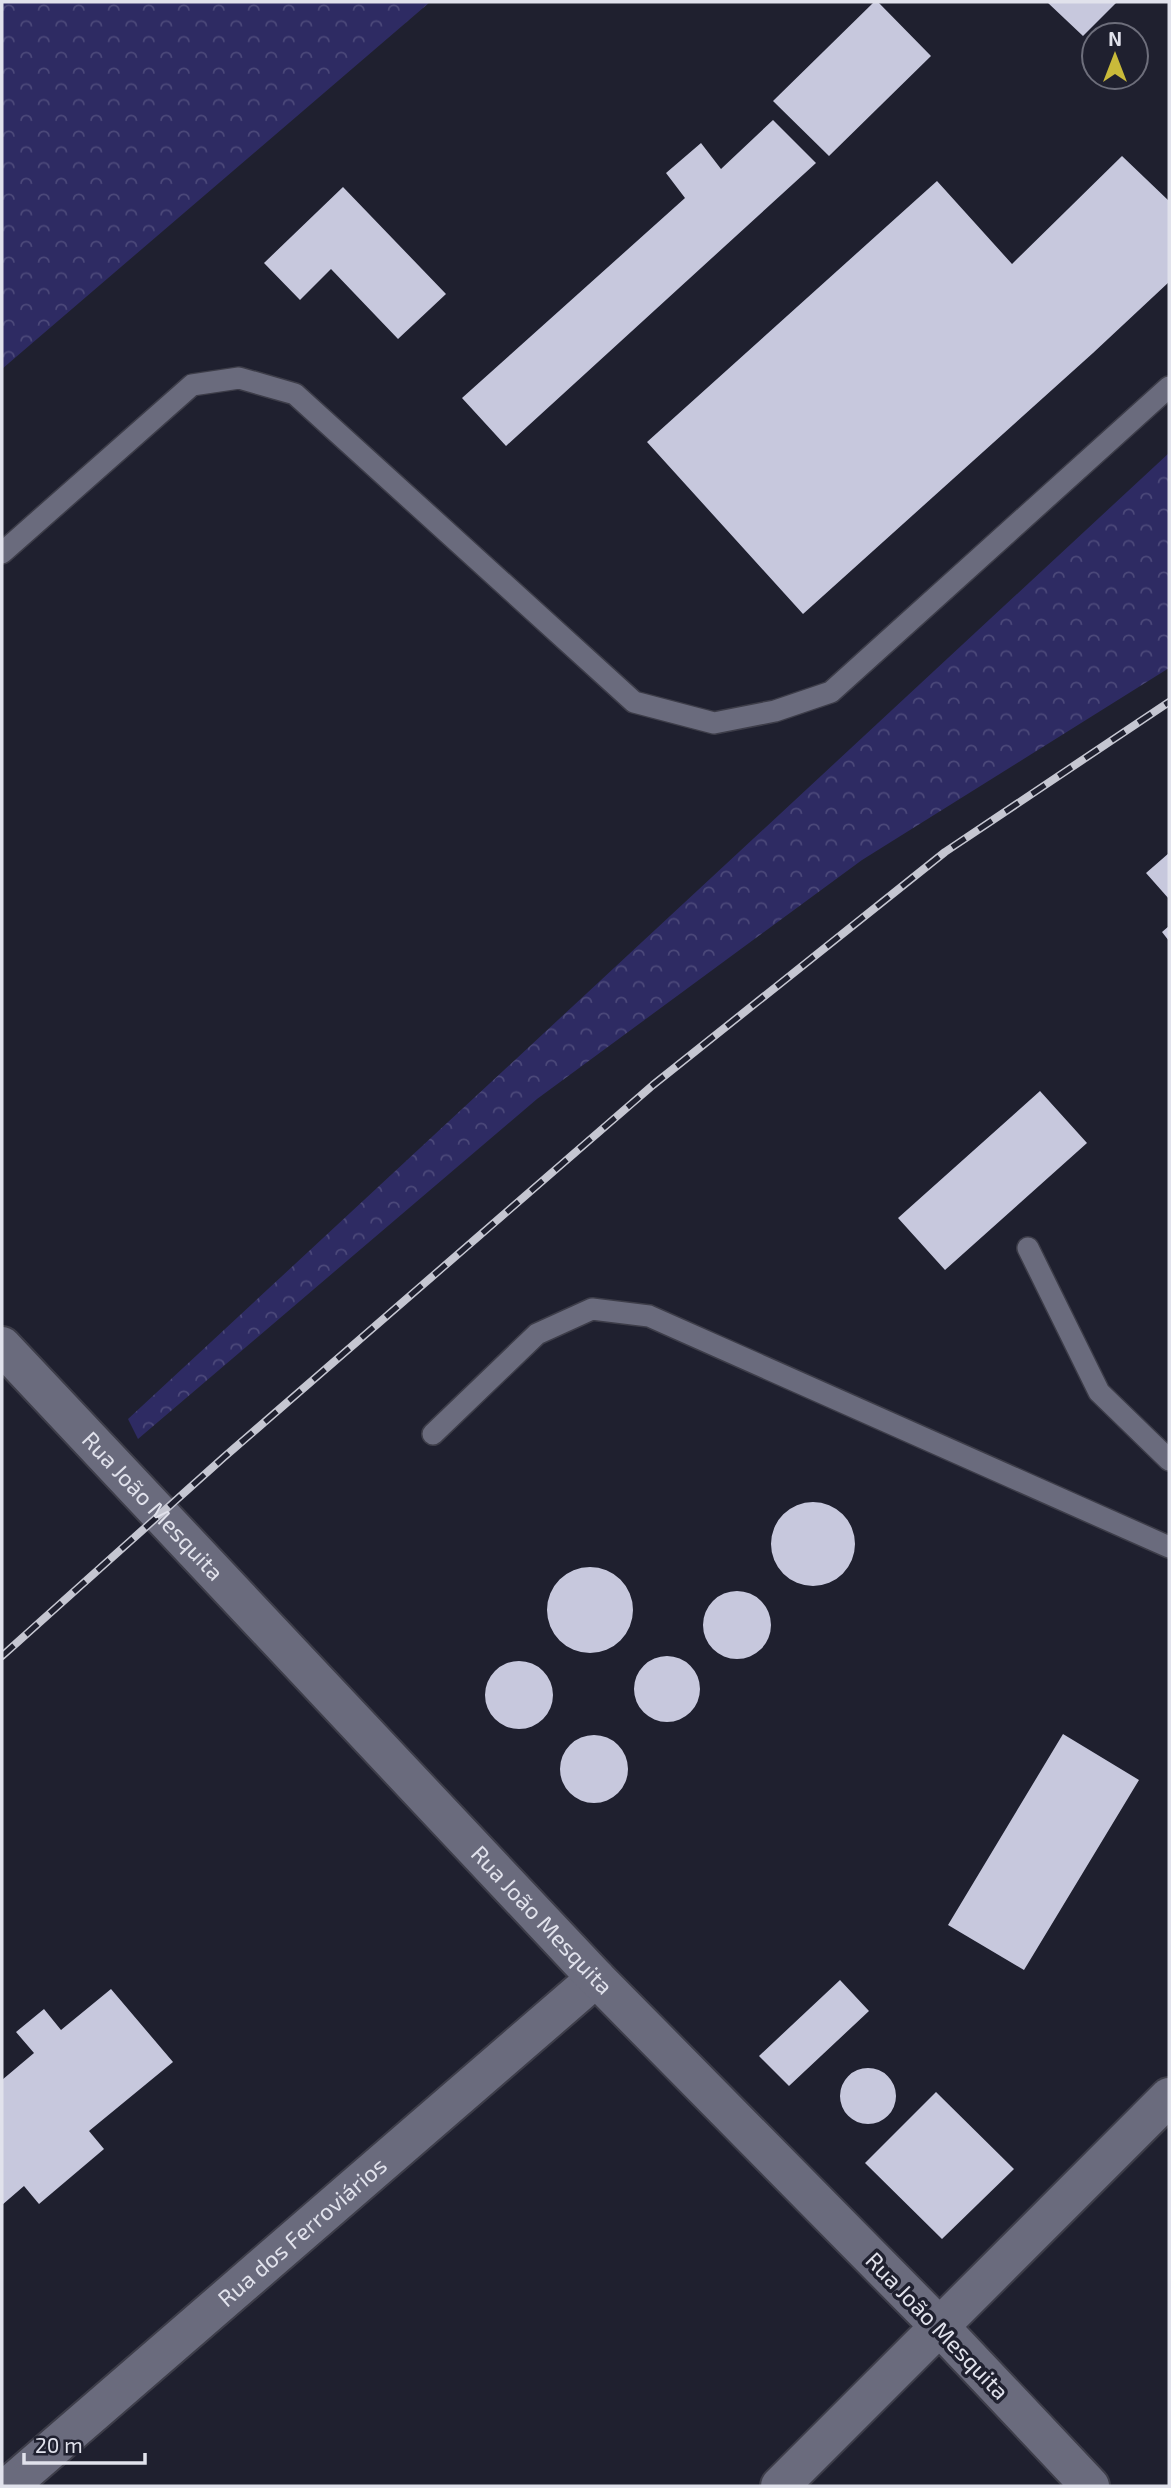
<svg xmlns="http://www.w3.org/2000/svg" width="1171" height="2488" font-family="'Exo 2',sans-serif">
  <defs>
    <pattern id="forest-crowns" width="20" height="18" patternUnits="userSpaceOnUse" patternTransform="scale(1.75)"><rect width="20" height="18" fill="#2e2b63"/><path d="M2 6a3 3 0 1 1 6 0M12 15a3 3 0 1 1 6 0" fill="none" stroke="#4c497a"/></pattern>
  </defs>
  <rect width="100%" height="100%" fill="#1f202f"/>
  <path fill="url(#forest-crowns)" d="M2,2H430L2,369Z
    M1169,453V668L862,860L537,1099L138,1439L128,1419Z"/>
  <path fill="#c7c8dd" d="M874,2H878L931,56L829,156L773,101Z
    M1047,2H1117L1083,36Z
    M773,120L816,163L506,446L462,398L685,198L666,173L701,143L721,169Z
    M1122,156L1169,201V282L1093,353L803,614L647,442L937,181L1012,264Z
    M343,187L446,294L398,339L331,269L300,300L264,263Z
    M1169,853V899L1146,873Z
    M1169,926V941L1162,932Z
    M1040,1091L1087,1143L945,1270L898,1218Z
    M771 1544a42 42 0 1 1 84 0a42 42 0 1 1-84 0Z
    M547 1610a43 43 0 1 1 86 0a43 43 0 1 1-86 0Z
    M703 1625a34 34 0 1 1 68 0a34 34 0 1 1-68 0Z
    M634 1689a33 33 0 1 1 66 0a33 33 0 1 1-66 0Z
    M485 1695a34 34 0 1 1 68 0a34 34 0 1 1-68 0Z
    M1063,1734L1139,1780L1024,1970L948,1925Z
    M560 1769a34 34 0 1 1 68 0a34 34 0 1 1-68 0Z
    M840,1980L869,2011L789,2086L759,2056Z
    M111,1989L173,2062L89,2131L104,2149L39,2204L24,2186L2,2205V2080L34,2053L16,2032L44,2009L61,2030Z
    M840 2096a28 28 0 1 1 56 0a28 28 0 1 1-56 0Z
    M936,2092L1014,2169L942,2239L865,2163Z"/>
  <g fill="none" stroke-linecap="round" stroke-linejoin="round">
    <defs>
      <path id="service" d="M2,553L192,385L239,378L295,394L634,702L714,723L775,711L831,692L1169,387
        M1028,1248L1099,1392L1169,1460
        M433,1434L537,1334L592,1309L649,1316L1169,1547"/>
      <g id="minor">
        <path d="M940,2327L1090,2486"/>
        <path id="s1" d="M9,2486L596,1978"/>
      </g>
      <g id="tertiary">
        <path id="s2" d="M2,1346L596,1978L940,2327"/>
      </g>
      <path id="secondary" d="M780,2486L1169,2097"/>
    </defs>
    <use href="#service" stroke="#3d3d49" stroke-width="24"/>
    <use href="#minor" stroke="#3d3d49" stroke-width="42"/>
    <use href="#tertiary" stroke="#3d3d49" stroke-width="42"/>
    <use href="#secondary" stroke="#3d3d49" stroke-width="42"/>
    <use href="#service" stroke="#6a6b7d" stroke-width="21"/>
    <use href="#minor" stroke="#6a6b7d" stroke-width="38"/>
    <use href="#tertiary" stroke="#6a6b7d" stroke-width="38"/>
    <use href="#secondary" stroke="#6a6b7d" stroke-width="38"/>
    <defs>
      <path id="rail" d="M2,1656L223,1458L653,1085L945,852L1169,702"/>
    </defs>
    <use href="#rail" stroke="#c5c6d1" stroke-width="8"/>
    <use href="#rail" stroke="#1f202f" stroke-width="5" stroke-dasharray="16" stroke-linecap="butt"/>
  </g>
  <g text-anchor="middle" stroke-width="7" stroke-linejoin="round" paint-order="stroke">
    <g font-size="23" fill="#e1e2ec" stroke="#1f202f">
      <text dy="8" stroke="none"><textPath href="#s2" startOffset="220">Rua João Mesquita</textPath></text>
      <text dy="8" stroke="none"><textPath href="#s2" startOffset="788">Rua João Mesquita</textPath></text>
      <text dy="8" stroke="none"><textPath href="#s1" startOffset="388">Rua dos Ferroviários</textPath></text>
      <text transform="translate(937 2326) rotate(46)" y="8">Rua João Mesquita</text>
    </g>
  </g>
  <rect width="1171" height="2488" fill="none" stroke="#e1e2ec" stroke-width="7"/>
  <g transform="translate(1115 56)"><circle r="33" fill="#1f202f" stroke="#6d6e7b" stroke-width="2"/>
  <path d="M0-5L12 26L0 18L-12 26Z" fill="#c9ba3a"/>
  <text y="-10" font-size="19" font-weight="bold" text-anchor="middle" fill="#e1e2ec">N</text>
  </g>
  <path d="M24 2453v10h121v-10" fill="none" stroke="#e1e2ec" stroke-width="3.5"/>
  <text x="35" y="2453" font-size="21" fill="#e1e2ec" stroke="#1f202f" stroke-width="5" paint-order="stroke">20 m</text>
</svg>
